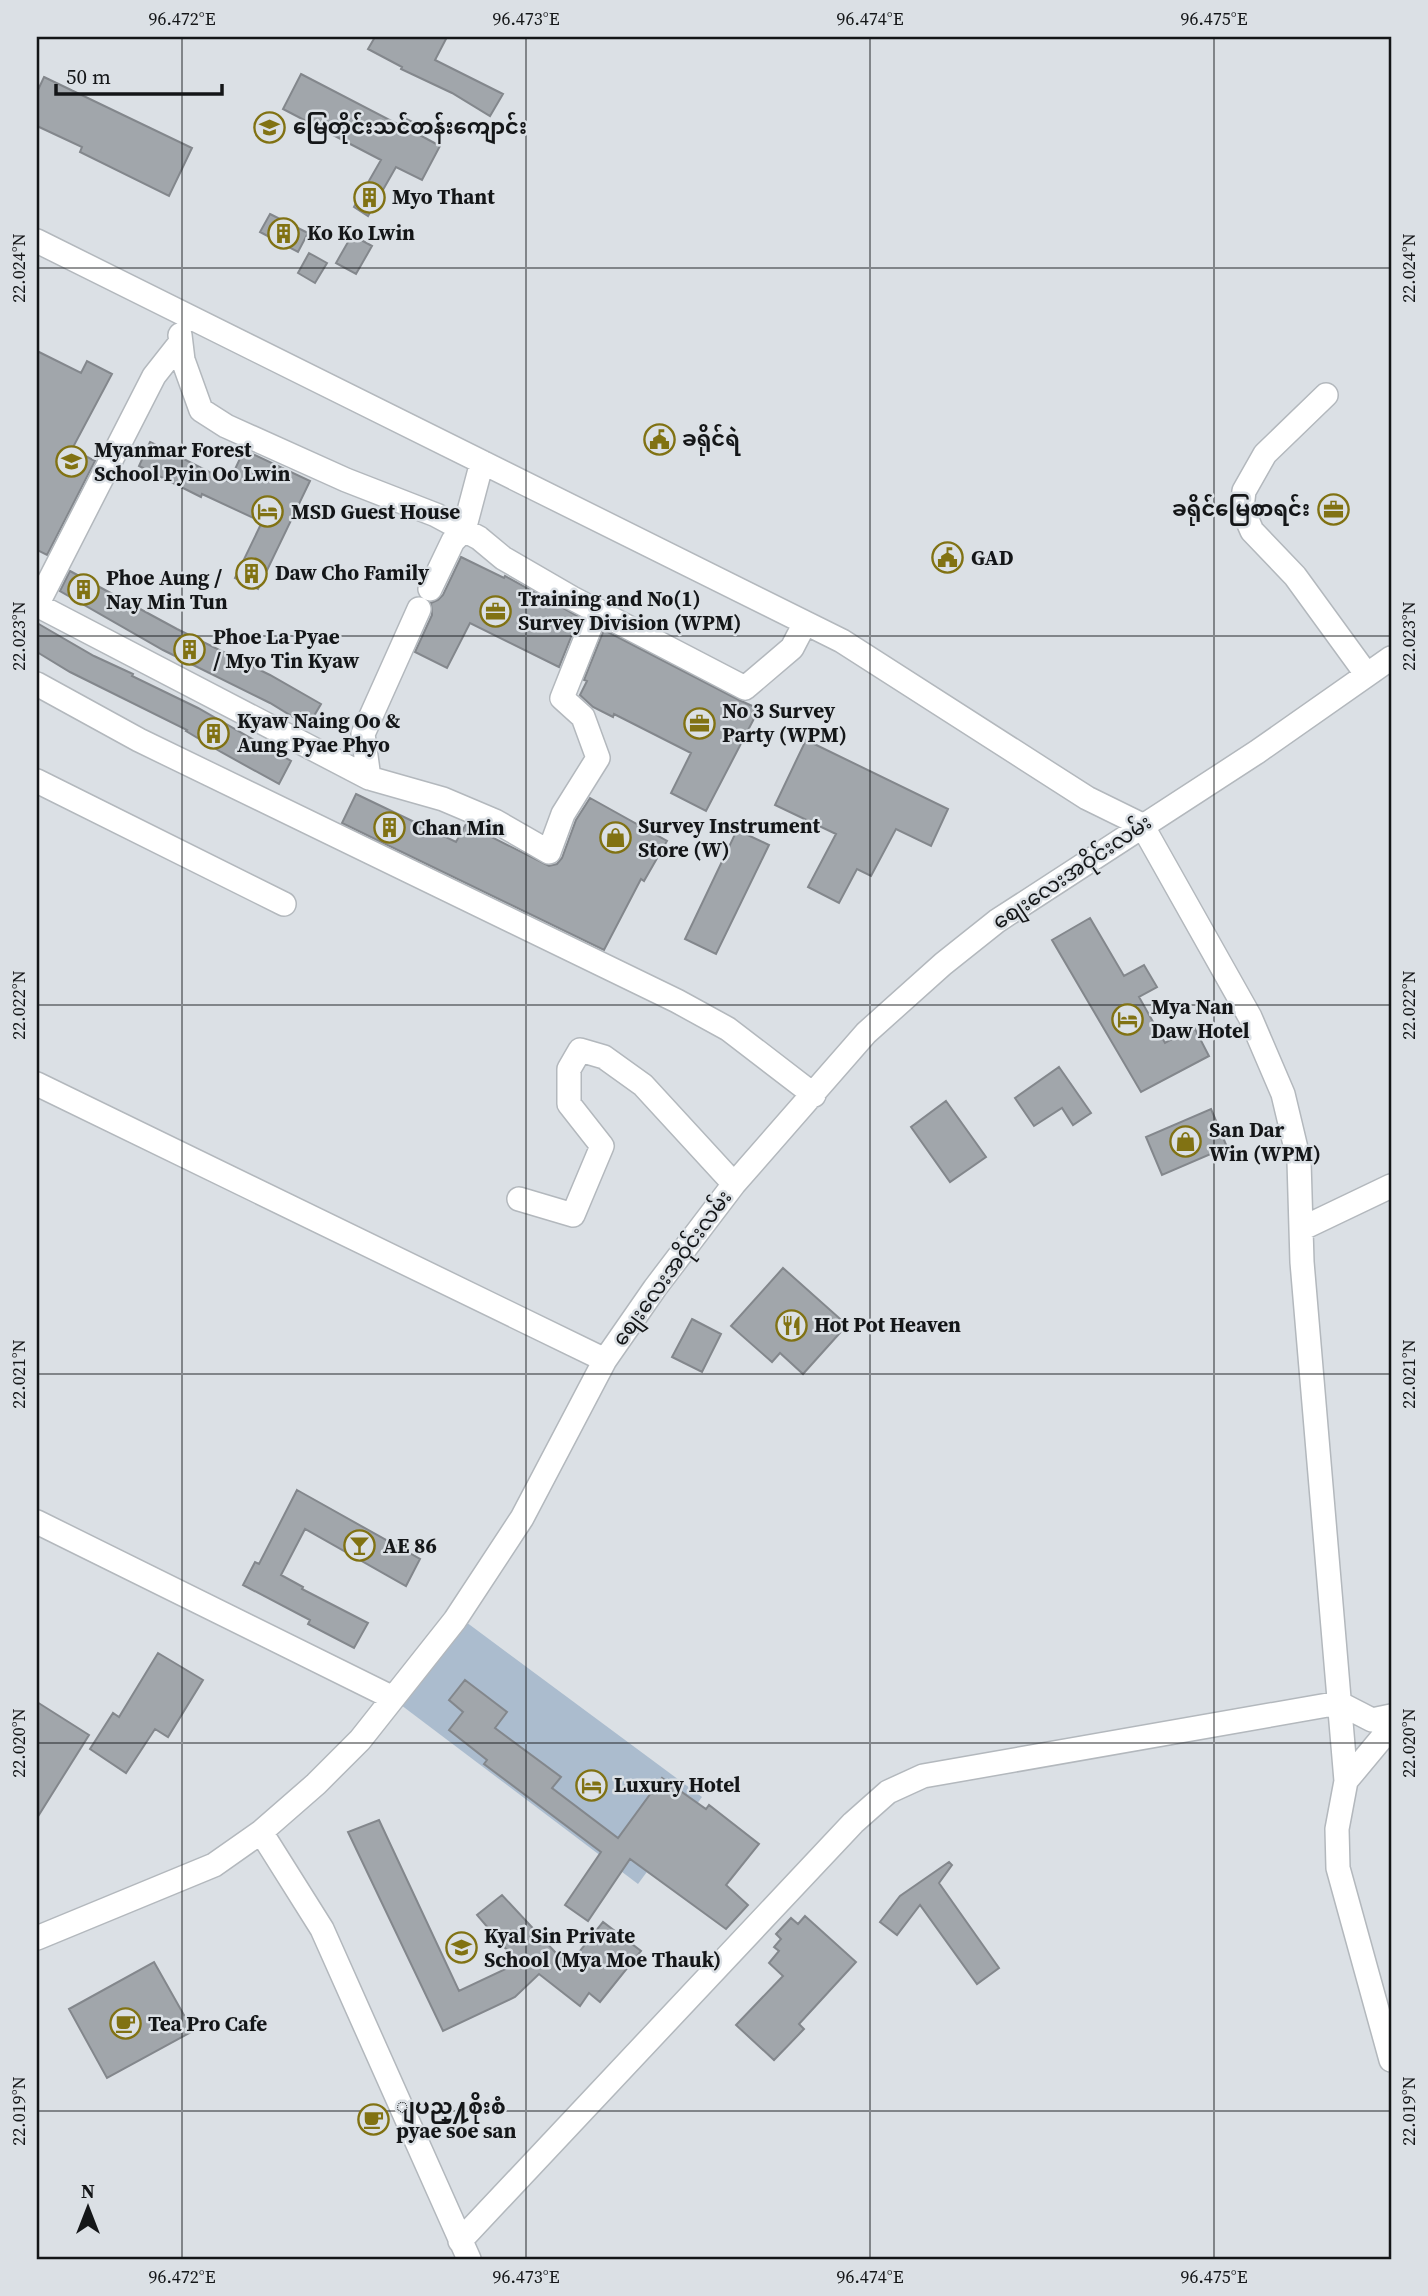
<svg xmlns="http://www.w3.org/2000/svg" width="1428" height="2296" font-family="'Source Serif 4','Noto Sans Myanmar',serif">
  <rect width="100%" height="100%" fill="#dbe0e5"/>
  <path fill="#abbcce" d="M466,1622L702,1797L638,1884L401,1705Z"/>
  <path fill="#a1a6ab" stroke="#83878c" stroke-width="2" d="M375,37H447L435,60L503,94L490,116L452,93L401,69L402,67L368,49Z
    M301,74L401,126L405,118L420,126L416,133L440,146L422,180L396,167L368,216L354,207L381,160L283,109Z
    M44,77L192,148L169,196L80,152L82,147L37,126V92Z
    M270,214L308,233L298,252L260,232Z
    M352,235L372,246L356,274L336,263Z
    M309,253L327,263L315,283L298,273Z
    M37,351L81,373L87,361L112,374L72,449L95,461L47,555L37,550Z
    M150,442L229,482L244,450L310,481L258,589L235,578L262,522L202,494L201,497L139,466Z
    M461,557L504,578L505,576L579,617L559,667L470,623L447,668L415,652L432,615L431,603L438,600L443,595Z
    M70,571L177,629L270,675L321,704L308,726L270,703L163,650L60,591Z
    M37,623L94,656L133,674L132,676L198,708L291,761L279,784L221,752L186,731L187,730L70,672L37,652Z
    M604,630L739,700L759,709L706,811L671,793L691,753L614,714L613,717L593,707L580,695L587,681L584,680Z
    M806,740L948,809L931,846L896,829L871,876L857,869L839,903L808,887L836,834L775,805Z
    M356,794L456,842L466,824L549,866L557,864L562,858L576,820L590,798L667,841L644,881L641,879L604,950L342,823Z
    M737,830L769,845L716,954L685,939Z
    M1090,918L1124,976L1144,965L1157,987L1139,997L1165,1043L1194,1027L1209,1056L1141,1092L1052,940Z
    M1059,1067L1091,1113L1073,1125L1062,1108L1034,1126L1015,1098Z
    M946,1101L986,1157L950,1182L911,1127Z
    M1211,1109L1227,1147L1162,1175L1146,1137Z
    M783,1268L847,1325L803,1374L780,1353L772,1362L731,1326Z
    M692,1319L721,1334L702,1372L672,1357Z
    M297,1490L420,1559L406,1586L305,1529L281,1575L303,1587L302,1589L368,1623L354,1648L308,1624L310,1620L243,1585L255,1562L259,1564Z
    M158,1653L203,1680L168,1737L155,1729L126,1773L90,1749L113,1713L119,1717Z
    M465,1680L507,1712L495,1728L561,1777L552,1788L618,1838L662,1778L706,1809L709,1805L759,1844L726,1885L748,1905L726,1929L630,1859L588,1921L565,1905L601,1852L484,1764L487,1760L449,1730L463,1712L449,1700Z
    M37,1702L89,1735L37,1818Z
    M379,1820L459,1991L518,1963L477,1915L502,1895L568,1966L603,1922L641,1951L600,2002L589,1993L580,2006L539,1974L515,1997L443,2031L348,1832Z
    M949,1862L952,1865L939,1883L999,1968L977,1984L920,1905L897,1935L880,1922L900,1896Z
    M805,1916L856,1962L799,2024L804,2029L774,2060L736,2025L783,1976L769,1963L779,1951L774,1947L781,1939L776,1934L791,1918L798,1924Z
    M154,1962L193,2031L107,2078L69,2009Z"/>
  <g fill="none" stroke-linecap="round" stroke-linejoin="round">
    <defs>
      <path id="minor" d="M37,241L842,641L1087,798L1142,825L1250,1017L1283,1094L1299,1161L1302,1262L1346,1781L1337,1829L1338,1868L1391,2060
        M180,335L183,360L201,410L226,426L346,480L436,515L464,530L482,462
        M180,343L154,376L37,605L369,778L363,734L419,609
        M1326,395L1265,454L1244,491L1242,508L1252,531L1295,576L1367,675
        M430,589L453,541L464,530L479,538L503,558L572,598L745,688L792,648L805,623
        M37,684L139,740L677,1001L728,1029L814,1095
        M369,778L443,799L495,821L549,852L563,814L598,758L583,717L562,698L597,610
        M37,781L284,904
        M37,1084L605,1360
        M519,1199L573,1215L602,1146L569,1104V1069L580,1050L604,1057L643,1085L734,1184
        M1301,1229L1391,1186
        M37,1522L393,1698
        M1346,1781L1391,1727
        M261,1832L322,1929L469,2259
        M37,1938L214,1865L261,1832L316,1784L360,1740L455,1620L522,1518L605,1360L655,1288L734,1184L866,1033L943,964L997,921L1257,752L1391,658
        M460,2241L853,1823L888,1792L923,1776L1339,1703L1372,1720L1391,1716"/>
    </defs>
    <use href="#minor" stroke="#b3b8bd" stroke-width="26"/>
    <use href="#minor" stroke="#fff" stroke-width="23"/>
  </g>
  <path fill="none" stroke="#141618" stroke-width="2" stroke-opacity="0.45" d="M182,37V2259M526,37V2259M870,37V2259M1214,37V2259M37,268H1391M37,636H1391M37,1005H1391M37,1374H1391M37,1743H1391M37,2111H1391"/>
  <defs>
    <symbol id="school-ring" viewBox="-11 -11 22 22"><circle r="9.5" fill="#dbe0e5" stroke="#817213" stroke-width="1.5"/><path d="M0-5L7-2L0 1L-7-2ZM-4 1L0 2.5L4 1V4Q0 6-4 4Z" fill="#817213"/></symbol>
    <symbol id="building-ring" viewBox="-11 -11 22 22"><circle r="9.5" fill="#dbe0e5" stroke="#817213" stroke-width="1.5"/><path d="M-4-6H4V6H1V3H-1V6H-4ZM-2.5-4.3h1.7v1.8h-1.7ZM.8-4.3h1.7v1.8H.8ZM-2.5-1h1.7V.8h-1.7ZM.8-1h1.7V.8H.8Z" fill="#817213"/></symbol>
    <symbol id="civic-ring" viewBox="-11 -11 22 22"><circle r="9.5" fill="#dbe0e5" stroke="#817213" stroke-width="1.5"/><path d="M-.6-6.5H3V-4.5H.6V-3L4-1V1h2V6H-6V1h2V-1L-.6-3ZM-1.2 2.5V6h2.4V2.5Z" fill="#817213"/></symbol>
    <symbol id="office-ring" viewBox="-11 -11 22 22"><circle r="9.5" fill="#dbe0e5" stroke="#817213" stroke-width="1.5"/><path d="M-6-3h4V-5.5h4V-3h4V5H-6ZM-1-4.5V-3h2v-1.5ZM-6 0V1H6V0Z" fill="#817213"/></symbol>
    <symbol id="hotel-ring" viewBox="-11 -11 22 22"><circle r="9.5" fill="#dbe0e5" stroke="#817213" stroke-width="1.5"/><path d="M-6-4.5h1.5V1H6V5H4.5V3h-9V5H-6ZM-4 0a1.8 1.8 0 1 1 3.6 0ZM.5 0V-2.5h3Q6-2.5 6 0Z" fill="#817213"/></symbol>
    <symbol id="shop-ring" viewBox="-11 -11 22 22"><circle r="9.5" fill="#dbe0e5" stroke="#817213" stroke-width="1.5"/><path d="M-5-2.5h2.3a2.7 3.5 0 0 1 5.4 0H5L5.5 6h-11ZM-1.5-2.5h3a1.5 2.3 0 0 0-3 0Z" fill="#817213"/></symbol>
    <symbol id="restaurant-ring" viewBox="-11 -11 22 22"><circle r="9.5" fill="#dbe0e5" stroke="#817213" stroke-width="1.5"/><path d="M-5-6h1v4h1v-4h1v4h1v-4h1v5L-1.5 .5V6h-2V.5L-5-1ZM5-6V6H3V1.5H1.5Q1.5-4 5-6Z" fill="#817213"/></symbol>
    <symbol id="bar-ring" viewBox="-11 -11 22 22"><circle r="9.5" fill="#dbe0e5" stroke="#817213" stroke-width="1.5"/><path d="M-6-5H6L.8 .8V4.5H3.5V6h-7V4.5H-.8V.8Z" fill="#817213"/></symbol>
    <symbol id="cafe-ring" viewBox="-11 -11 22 22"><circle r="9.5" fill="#dbe0e5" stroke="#817213" stroke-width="1.5"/><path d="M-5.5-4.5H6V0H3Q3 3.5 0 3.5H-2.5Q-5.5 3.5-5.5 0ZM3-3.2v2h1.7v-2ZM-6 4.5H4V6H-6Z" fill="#817213"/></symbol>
  </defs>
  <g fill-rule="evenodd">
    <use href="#school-ring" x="252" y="110" width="35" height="35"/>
    <use href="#building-ring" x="352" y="180" width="35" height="35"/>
    <use href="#building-ring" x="266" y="216" width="35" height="35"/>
    <use href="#civic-ring" x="642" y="422" width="35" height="35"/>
    <use href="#school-ring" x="54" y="444" width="35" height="35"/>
    <use href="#office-ring" x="1316" y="492" width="35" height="35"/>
    <use href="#hotel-ring" x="250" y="494" width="35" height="35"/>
    <use href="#civic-ring" x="930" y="540" width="35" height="35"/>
    <use href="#building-ring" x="234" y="556" width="35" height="35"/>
    <use href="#building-ring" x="66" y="572" width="35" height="35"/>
    <use href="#office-ring" x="478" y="594" width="35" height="35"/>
    <use href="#building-ring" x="172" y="632" width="35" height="35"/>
    <use href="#office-ring" x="682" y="706" width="35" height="35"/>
    <use href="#building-ring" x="196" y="716" width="35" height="35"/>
    <use href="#building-ring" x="372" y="810" width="35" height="35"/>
    <use href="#shop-ring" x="598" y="820" width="35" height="35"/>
    <use href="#hotel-ring" x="1110" y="1002" width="35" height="35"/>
    <use href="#shop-ring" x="1168" y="1124" width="35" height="35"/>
    <use href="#restaurant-ring" x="774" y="1308" width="35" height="35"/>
    <use href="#bar-ring" x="342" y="1528" width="35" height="35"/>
    <use href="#hotel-ring" x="574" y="1768" width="35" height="35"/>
    <use href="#school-ring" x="444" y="1930" width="35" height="35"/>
    <use href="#cafe-ring" x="108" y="2006" width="35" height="35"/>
    <use href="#cafe-ring" x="356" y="2102" width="35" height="35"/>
  </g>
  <g text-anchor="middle" stroke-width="5" stroke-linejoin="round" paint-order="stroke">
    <g font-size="21" font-weight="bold" fill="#141618" stroke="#dbe0e5" text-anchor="start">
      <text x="293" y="134">မြေတိုင်းသင်တန်းကျောင်း</text>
      <text x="392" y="204">Myo Thant</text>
      <text x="307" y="240">Ko Ko Lwin</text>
      <text x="682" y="446">ခရိုင်ရဲ</text>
      <text x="94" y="457">Myanmar Forest<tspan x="94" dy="24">School Pyin Oo Lwin</tspan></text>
      <text x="1310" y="516" text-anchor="end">ခရိုင်မြေစာရင်း</text>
      <text x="291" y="519">MSD Guest House</text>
      <text x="971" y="565">GAD</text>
      <text x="275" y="580">Daw Cho Family</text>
      <text x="106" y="585">Phoe Aung /<tspan x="106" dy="24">Nay Min Tun</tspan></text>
      <text x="518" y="606">Training and No(1)<tspan x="518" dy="24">Survey Division (WPM)</tspan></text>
      <text x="213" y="644">Phoe La Pyae<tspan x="213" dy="24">/ Myo Tin Kyaw</tspan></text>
      <text x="722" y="718">No 3 Survey<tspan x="722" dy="24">Party (WPM)</tspan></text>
      <text x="237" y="728">Kyaw Naing Oo &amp;<tspan x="237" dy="24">Aung Pyae Phyo</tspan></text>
      <text x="638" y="833">Survey Instrument<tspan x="638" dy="24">Store (W)</tspan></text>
      <text x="412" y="835">Chan Min</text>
      <text x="1151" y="1014">Mya Nan<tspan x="1151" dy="24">Daw Hotel</tspan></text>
      <text x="1209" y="1137">San Dar<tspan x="1209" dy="24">Win (WPM)</tspan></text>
      <text x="814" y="1332">Hot Pot Heaven</text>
      <text x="383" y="1553">AE 86</text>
      <text x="614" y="1792">Luxury Hotel</text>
      <text x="484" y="1943">Kyal Sin Private<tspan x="484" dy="24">School (Mya Moe Thauk)</tspan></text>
      <text x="148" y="2031">Tea Pro Cafe</text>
      <text x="396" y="2114">ျပည္႔စိုးစံ<tspan x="396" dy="24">pyae soe san</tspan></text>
    </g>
    <g font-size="21" fill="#141618" stroke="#dbe0e5">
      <text transform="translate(1072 872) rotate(-34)" y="7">စျေးလေးအဝိုင်းလမ်း</text>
      <text transform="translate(672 1268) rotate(-54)" y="7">စျေးလေးအဝိုင်းလမ်း</text>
    </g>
  </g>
  <rect width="1428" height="2296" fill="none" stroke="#dbe0e5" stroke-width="77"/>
  <g transform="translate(88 2208)" stroke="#dbe0e5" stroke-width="5" paint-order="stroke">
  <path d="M0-5L12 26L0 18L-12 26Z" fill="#141618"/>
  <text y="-10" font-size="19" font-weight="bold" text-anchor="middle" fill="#141618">N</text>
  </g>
  <path d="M56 84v10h166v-10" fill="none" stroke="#141618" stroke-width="3.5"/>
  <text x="66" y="84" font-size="21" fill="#141618" stroke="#dbe0e5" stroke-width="5" paint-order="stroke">50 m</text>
  <rect x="38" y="38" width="1352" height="2220" fill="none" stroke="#141618" stroke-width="2.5"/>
  <g font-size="18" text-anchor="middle" fill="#141618">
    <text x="182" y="25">96.472°E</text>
    <text x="526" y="25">96.473°E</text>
    <text x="870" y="25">96.474°E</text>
    <text x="1214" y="25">96.475°E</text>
    <text transform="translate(19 268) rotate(-90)" y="6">22.024°N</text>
    <text transform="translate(1409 268) rotate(-90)" y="6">22.024°N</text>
    <text transform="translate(19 636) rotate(-90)" y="6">22.023°N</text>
    <text transform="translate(1409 636) rotate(-90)" y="6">22.023°N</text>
    <text transform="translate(19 1005) rotate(-90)" y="6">22.022°N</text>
    <text transform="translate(1409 1005) rotate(-90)" y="6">22.022°N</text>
    <text transform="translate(19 1374) rotate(-90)" y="6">22.021°N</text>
    <text transform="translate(1409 1374) rotate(-90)" y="6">22.021°N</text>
    <text transform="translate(19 1743) rotate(-90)" y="6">22.020°N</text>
    <text transform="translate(1409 1743) rotate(-90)" y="6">22.020°N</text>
    <text transform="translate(19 2111) rotate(-90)" y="6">22.019°N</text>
    <text transform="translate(1409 2111) rotate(-90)" y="6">22.019°N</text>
    <text x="182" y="2283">96.472°E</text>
    <text x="526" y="2283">96.473°E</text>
    <text x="870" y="2283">96.474°E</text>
    <text x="1214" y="2283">96.475°E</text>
  </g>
</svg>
